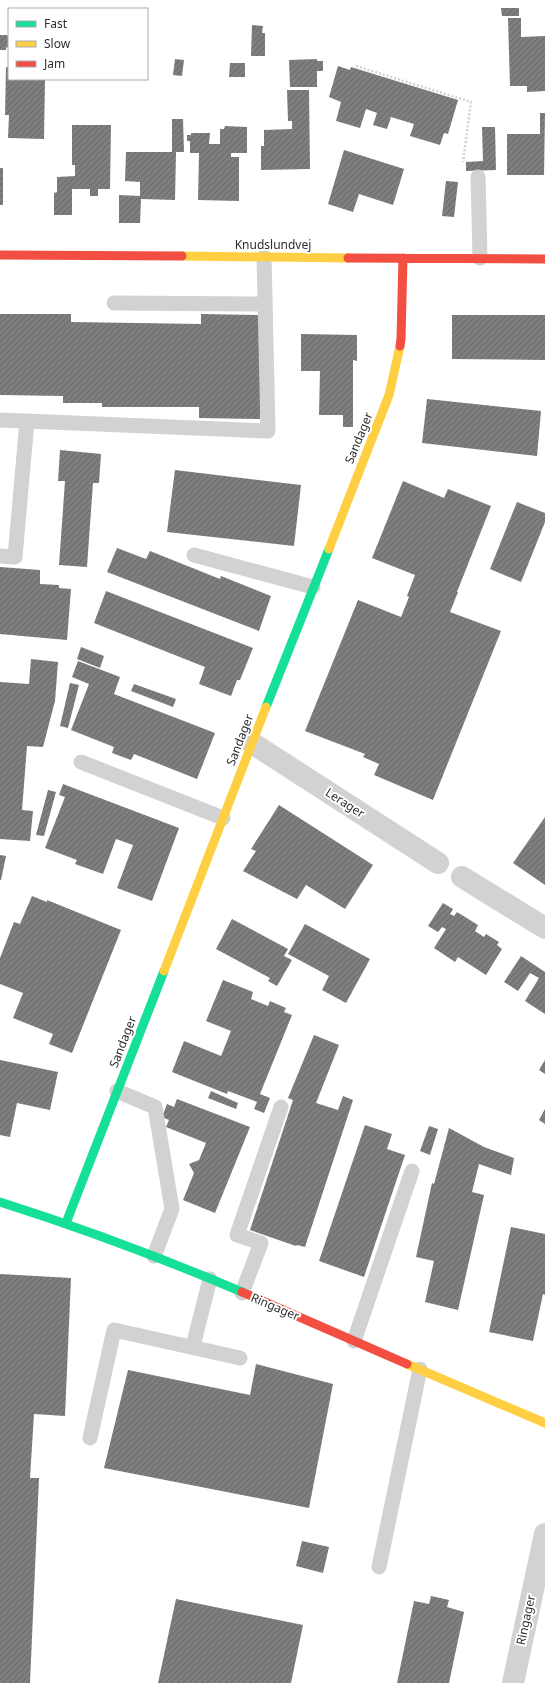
<svg xmlns="http://www.w3.org/2000/svg" width="545" height="1683" font-family="'Noto Sans',sans-serif">
  <defs>
    <pattern id="building-hatch" width="6" height="6" patternUnits="userSpaceOnUse"><rect width="6" height="6" fill="#7e7e7e"/><path d="M-1 1l2-2M0 6l6-6M5 7l2-2" fill="none" stroke="#686868"/></pattern>
  </defs>
  <rect width="100%" height="100%" fill="#fff"/>
  <path fill="url(#building-hatch)" d="M501,8H519V16H502Z
    M508,18H521V37L545,36V91L527,92V86H510Z
    M252,25L263,26L262,33H265V56H251Z
    M0,35H7L9,38L8,48L6,47V50H0Z
    M175,59L184,60L182,76L173,75Z
    M317,59V61H323V71H317V87H290L289,60Z
    M230,63H245V77H229Z
    M338,66L350,70L351,67L458,100L448,134L444,133L440,145L410,136L414,124L391,117L387,129L373,125L377,113L366,109L360,128L336,121L341,102L329,97Z
    M6,67H9V79H45L44,139L8,138L9,115H5Z
    M287,90H309L310,169L261,170V146H264V130L292,129V121H288Z
    M540,113H545L544,175H507V134H540Z
    M172,119H183L184,152H176L175,200L141,199L140,223H119V195L140,196V182L125,181L126,152H172Z
    M72,125H111L110,189H98V196H90V189H72V215H54V193L57,192V177L75,176V165H72Z
    M225,126L247,127V153H231V157H239V201L198,200L199,153H190V141H187V135H191V133H210L209,144H220V129H224Z
    M482,127H495L496,170L466,171V162L483,161Z
    M344,150L404,169L393,205L359,194L353,212L328,204Z
    M0,168H3V205H0Z
    M446,181L458,182L454,217L442,216Z
    M0,314H71V322L201,324V314L260,315V419L199,418V407H102V403H63V396L0,395Z
    M452,315H545V360L452,359Z
    M301,334L357,335V361L353,360V427H343V415H319L320,371H301Z
    M427,399L541,411L537,456L422,443Z
    M60,450L101,454L99,483H93L87,567L59,565L65,481H58Z
    M175,470L301,485L294,546L167,532Z
    M403,481L444,498L448,489L491,506L457,592H458L450,612L501,631L433,800L374,775L379,764L363,757L365,754L305,731L358,600L401,617L409,597L407,596L415,575L372,558Z
    M517,502L545,513V522L521,582L490,569Z
    M117,548L146,559L150,551L220,579L221,576L271,596L259,631L107,572Z
    M0,567L40,570V584L59,585V588L71,589L67,640L0,634Z
    M106,591L253,648L240,680H237L231,696L199,684L205,667L94,623Z
    M81,647L104,656L100,668L77,659Z
    M31,659L58,662L55,701L43,747L27,746L22,810L33,811L30,841L0,839V682L29,684Z
    M78,661L120,677L114,694L215,733L197,779L134,754L131,760L112,753L114,747L71,730L89,684L72,677Z
    M70,683L79,685L68,728L60,726Z
    M134,684L176,699L173,707L131,691Z
    M63,784L179,828L152,901L117,888L133,845L116,839L103,874L75,864L77,860L45,848L65,797L59,795Z
    M48,790L56,792L44,836L36,835Z
    M279,805L373,865L345,909L306,885L297,899L243,871L256,851L251,849Z
    M545,817V885L513,863Z
    M0,855L6,856L1,880H0Z
    M32,896L47,902V900L121,930L72,1053L49,1044L53,1034L13,1018L23,993L0,984V958L14,922L20,924Z
    M443,903L453,909L450,914L454,916L457,912L478,925L475,931L484,937L486,934L499,942L497,945L502,949L486,975L458,957L455,962L434,948L446,929L442,927L438,932L428,926Z
    M232,919L288,949L284,956L292,960L277,986L268,981L270,978L216,949Z
    M305,924L370,959L346,1003L322,990L329,976L288,954Z
    M521,956L545,972V1014L525,1001L539,978L530,973L518,991L504,982Z
    M223,980L253,992L251,999L268,1006L270,1001L286,1008L284,1012L292,1015L260,1094L270,1098L264,1113L254,1109L257,1102L228,1091L227,1094L172,1072L184,1041L221,1056L231,1031L206,1021Z
    M314,1035L339,1045L316,1103L338,1110L343,1096L353,1100L305,1247L297,1245L296,1246L250,1230L293,1100L288,1098Z
    M0,1060L58,1072L50,1110L17,1103L10,1137L0,1135Z
    M545,1060V1074L539,1070Z
    M211,1091L238,1103L236,1109L208,1098Z
    M177,1099L250,1127L215,1213L183,1200L194,1173L189,1164L199,1160L206,1143L166,1127L169,1120L162,1117L167,1104L174,1107Z
    M545,1109V1124L539,1120Z
    M365,1125L392,1134L387,1149L405,1155L364,1277L319,1261Z
    M429,1126L438,1129L430,1155L420,1151Z
    M449,1128L484,1147L514,1158L511,1175L479,1164L472,1192L484,1195L458,1310L425,1302L434,1261L416,1257L432,1183L434,1184Z
    M511,1227L545,1234V1295L543,1294L533,1341L489,1332Z
    M0,1274L71,1278L65,1416L34,1414L30,1478H39L30,1683H0Z
    M256,1364L333,1384L309,1508L104,1468L128,1370L250,1395Z
    M302,1541L329,1547L323,1573L296,1566Z
    M431,1596L449,1600L447,1607L464,1612L449,1683H397L414,1601L429,1604Z
    M176,1599L303,1625L291,1683H158Z"/>
  <g fill="none" stroke-linecap="round" stroke-linejoin="round">
    <path stroke="#d2d2d2" stroke-width="2.5" stroke-dasharray="2 2" stroke-linecap="butt" d="M356,66L471,102L463,162"/>
    <path stroke="#d2d2d2" stroke-width="15" d="M478,177L480,258
      M114,303L265,304
      M0,420L268,431L264,257
      M194,555L313,587
      M0,556L15,557L27,421
      M81,762L223,818
      M117,1091L155,1107L172,1209L154,1256
      M242,1293L261,1243L237,1235L281,1107
      M354,1341L412,1171
      M193,1346L210,1279
      M90,1438L114,1330L240,1358
      M379,1567L420,1369"/>
    <path stroke="#d2d2d2" stroke-width="22" d="M252,743L438,863
      M462,877L545,928
      M513,1683L545,1534"/>
    <path stroke="#16e098" stroke-width="9" d="M266,707L329,549
      M0,1202C82,1228 162,1258 242,1292
      M66,1223L164,971"/>
    <path stroke="#ffcf43" stroke-width="9" d="M182,256L348,258
      M329,549L389,395L400,346
      M164,971L266,707
      M407,1364L545,1423"/>
    <path stroke="#f24e42" stroke-width="9" d="M0,255L182,256
      M348,258L545,259
      M400,346L401,339L403,258
      M242,1292L407,1364"/>
  </g>
  <g text-anchor="middle" stroke-width="4" stroke-linejoin="round" paint-order="stroke">
    <g font-size="12" fill="#2d2d2d" stroke="#fff">
      <text x="273" y="249">Knudslundvej</text>
      <text transform="translate(359 438) rotate(-68)" y="4">Sandager</text>
      <text transform="translate(240 740) rotate(-69)" y="4">Sandager</text>
      <text transform="translate(345 803) rotate(33)" y="4">Lerager</text>
      <text transform="translate(123 1042) rotate(-69)" y="4">Sandager</text>
      <text transform="translate(275 1307) rotate(23)" y="4">Ringager</text>
      <text transform="translate(526 1620) rotate(-78)" y="4">Ringager</text>
    </g>
  </g>
  <rect x="8" y="8" width="140" height="72" fill="#ffffff" stroke="#ababab"/>
  <rect x="16" y="21" width="20" height="6" fill="#16e098" stroke="#ababab"/>
  <text x="44" y="28" font-size="12" fill="#2d2d2d">Fast</text>
  <rect x="16" y="41" width="20" height="6" fill="#ffcf43" stroke="#ababab"/>
  <text x="44" y="48" font-size="12" fill="#2d2d2d">Slow</text>
  <rect x="16" y="61" width="20" height="6" fill="#f24e42" stroke="#ababab"/>
  <text x="44" y="68" font-size="12" fill="#2d2d2d">Jam</text>
</svg>
